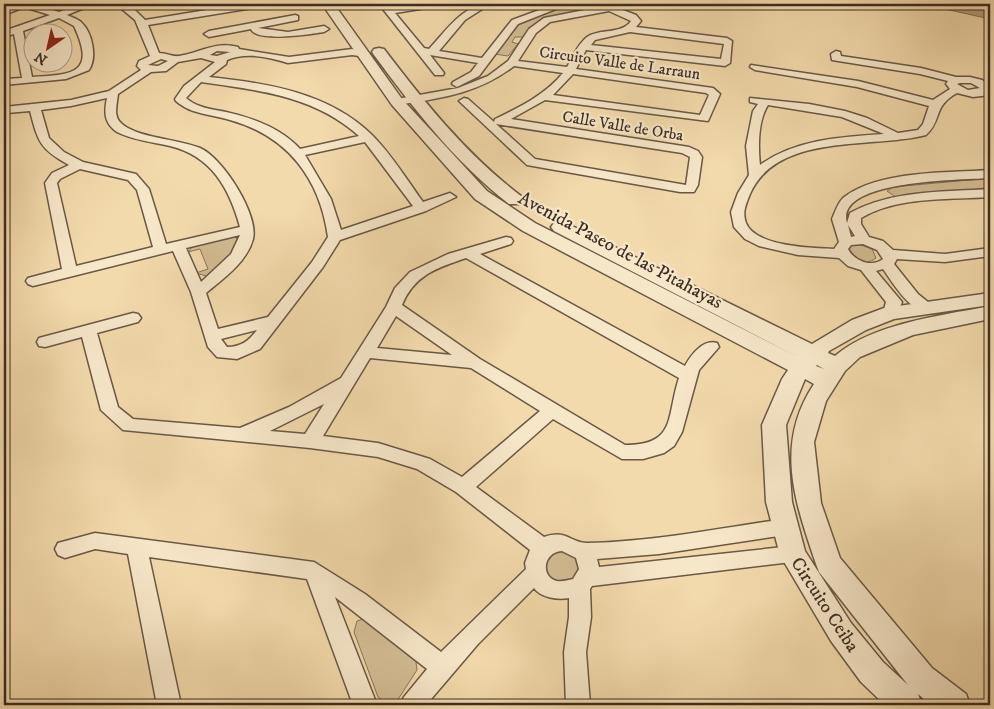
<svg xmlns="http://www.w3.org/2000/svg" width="994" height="709" font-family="'IM FELL DW Pica',serif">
  <rect width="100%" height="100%" fill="#f3daac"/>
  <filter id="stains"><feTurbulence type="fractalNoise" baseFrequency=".004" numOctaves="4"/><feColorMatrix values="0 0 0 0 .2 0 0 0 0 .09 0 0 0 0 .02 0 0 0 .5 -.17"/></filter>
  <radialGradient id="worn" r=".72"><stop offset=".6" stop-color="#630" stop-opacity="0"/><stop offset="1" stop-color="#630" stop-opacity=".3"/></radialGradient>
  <path fill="#d4bd95" stroke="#88755c" d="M582,5L588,9C563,14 539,15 523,37H515L512,42L518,44L508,56L494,54L518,24L547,11Z
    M990,178V190L897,198L887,191L893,187Z
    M233,237L237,238V247L214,271L206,276L196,273L208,269L200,249L188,252L192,247Z
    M858,244L872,249L876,258C863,268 853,257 844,249L849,245Z
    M558,551C569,552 577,557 581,568L577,577L563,584L547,577L544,561L552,553Z
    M366,618L374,621L416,662L417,670L397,701L387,703L378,697L354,632L357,621Z"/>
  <path fill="#b59f7e" stroke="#85715a" d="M922,4L990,5V19Z"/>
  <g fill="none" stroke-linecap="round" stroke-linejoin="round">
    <defs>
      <path id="minor" d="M17,4H32L59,12L82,4H94L67,15C71,17 78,19 81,22C93,33 97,58 89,70L66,79L4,85V79L22,78L14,34L4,37V31L50,15L24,7L4,15V9ZM59,18L74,26C96,73 74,75 32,77L23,31Z
        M116,4L131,6L145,20L244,4H263L259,7L148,25L159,53C166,53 173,57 179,56C200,53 215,41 238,47L239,49L289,57L352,49L367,53V57L352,55L288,63C268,57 247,52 227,60L226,64L209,77C267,83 329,93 372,135C392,155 407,180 423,202L450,193L456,197L426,211L340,240L323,267L260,349L237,359L217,357L208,347L191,292L173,251L33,286L28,284L26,281L28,278L62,269L45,183L52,173L69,165C40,149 38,142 30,111L7,113H4V107L71,100L109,91L141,70L137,66L139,61L150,56L135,20ZM217,51L230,52L217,56L210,55ZM201,58L215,62L184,86L175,99L176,101C192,115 211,114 230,120C288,136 320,179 328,237L312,262L268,317L218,329L206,293C223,279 247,262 253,239C259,215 223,158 200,148C179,139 136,138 121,123C113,116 117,104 118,94L151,72L166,71L178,62ZM161,59L168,61L158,66L148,65ZM201,82C258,90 315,96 359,136L300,149C281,128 253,118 226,112C212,109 197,108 186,98ZM107,98C104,112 104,123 117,132C133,140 152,142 170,146C211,156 229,187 240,227L166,244L149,189L136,174L83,162L64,152L49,138L41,110L71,106ZM365,142L413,206L341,230L331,199L305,155ZM80,169L128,180L137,190L153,247L76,266L57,183L60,179ZM240,235L231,254L201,282L186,248ZM257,330C249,341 241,347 227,347L221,339Z
        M379,4H388L391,8L417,4H437L433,7L395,13L424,48L429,49C446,31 463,4 490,4L465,20L439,51L482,58L512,20L553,5L561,7L518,24L479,76L457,87L452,84L453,82L471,72L478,63L430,55L444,73L443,75H435Z
        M610,5L636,15L641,21L636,27L727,38L732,41L730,63L725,66L586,50L576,69L713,88L720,94L708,121L545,100L511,119L689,147L698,151L702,157L698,185L694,192H680L527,165L459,101L464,98L468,99L494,122L495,119C520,107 545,95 563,73L514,66C477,94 441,98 397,105L391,102L397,99L458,88L488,76L508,61L529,29L544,18ZM609,11L631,21C621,35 600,28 587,37C577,45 573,57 567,67L518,61L536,33L550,22ZM630,32L724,44L721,59L591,45L595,40ZM573,74L706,93L709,95L700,115L553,95ZM496,124L682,153L690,157L686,185L535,159Z
        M295,15L298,16V20L258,28L288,32L324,26L329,29L324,32C311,34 256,43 251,29L209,37L204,34L209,31Z
        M836,51L840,52L841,56L921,68L956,77H970L982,80L990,86V95L973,97L957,93C932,107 943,119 926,135C873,149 777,132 750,194C746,204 742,212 746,223C756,247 812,248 834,249L839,242L832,219C835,212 838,203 843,198C878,170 947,173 990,170V178C965,180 834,179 847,223L850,213C891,190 945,192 990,189V197C949,200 898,196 861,218V224L869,237L883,241L893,250L945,254L990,248V256L945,262L897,259L894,264L918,294L934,307L931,310C912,316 893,283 883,269L876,271L902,302L896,317H886L883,313L886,302L861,270L848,266L839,258L798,255L759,246L745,239L734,227L731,212L738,193L749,175L746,146L753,111L758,104L750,102V98L809,104L845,111L867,118L898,133L918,130L923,124L929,106L857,87L755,70L750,67L751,65L858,81L933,100L950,89L946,84L948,81L920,74L832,60L831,54ZM960,83H971L980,88L968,90L957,84ZM768,105L842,117L884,134C841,137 796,139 760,165C758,146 758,121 768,105ZM848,225L855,236L851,237ZM863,244L877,250L883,259C872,268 854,261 848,249L851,245Z
        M506,237L511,238L513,241L511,244L480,254L685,366C691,355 703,339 717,343L719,347L699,370L682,432L674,446L664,453L643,459H622L553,419L476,487L544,537C566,529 571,543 587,543C653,542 720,528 785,519L792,521L795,527L792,533L785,535L659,554L597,559L599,567L793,546L800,549L803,555L800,561L592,586L590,589L591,617L586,652L590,705H566L564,652L569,617V598C558,600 541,598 534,588L478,644L426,705H400L404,697L427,669L335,597L377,705H353L307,579L149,557L181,705H157L128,554L95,549L65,558L58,555L55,549L58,543L95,533L314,562L365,594L441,652L526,569L525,563L530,550L456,492L417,469L378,457L310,448L123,430L101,410L82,337L45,347L39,346L37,342L39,338L133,313L138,314L141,318L138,322L97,333L118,407L133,419L240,428L289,407L341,378L386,307L395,288L410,272L448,254ZM466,258L679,378C666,417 677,445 625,445L480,359L402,305C414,275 437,268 466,258ZM396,316L452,355L377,348ZM370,358L471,368L540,411L462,477L430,459L378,443L323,436ZM324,404L305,434L270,431ZM562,551L576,558L579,569L573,579C568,580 562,582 557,581C540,577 543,552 562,551Z"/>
      <path id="tertiary" d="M322,4H334L402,99L487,191L535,223L800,358L554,231L551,227L554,223H566L812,344L852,320L884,308L990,293V305L894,319L866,330L829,351L828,353L835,356C872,324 938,316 985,307L990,309V319L913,335L860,357L845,371L826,401L814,442L821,503L840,558L932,668L966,694L970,705H931L918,694L922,705H885L861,682L831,641L780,555L766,502L762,425L782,379L788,370L523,231L475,199L392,105ZM817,365L824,369L816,366ZM805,379L814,384C774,444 795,502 816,564L819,572L908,685L883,662L851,623L805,551L792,502L786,425Z
        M379,48L384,49C425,103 467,155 521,196L524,200L521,204H509C455,162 414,109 374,55L372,52L374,49Z"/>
    </defs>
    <use href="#minor" stroke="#6a5846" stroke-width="3"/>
    <use href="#tertiary" stroke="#6a5846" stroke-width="3"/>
    <use href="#minor" fill="#f7e7c9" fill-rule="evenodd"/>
    <use href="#tertiary" fill="#f7e7c9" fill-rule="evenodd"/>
  </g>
  <g text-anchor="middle" stroke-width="4.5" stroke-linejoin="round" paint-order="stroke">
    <g font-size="16" fill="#3c2d24" stroke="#f7e7c9">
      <text transform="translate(620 62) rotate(8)" y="6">Circuito Valle de Larraun</text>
      <text transform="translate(623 125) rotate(9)" y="6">Calle Valle de Orba</text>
    </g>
    <g font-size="19" fill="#3c2d24" stroke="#f7e7c9">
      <text transform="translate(621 249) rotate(28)" y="7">Avenida Paseo de las Pitahayas</text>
      <text transform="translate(826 604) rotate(57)" y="7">Circuito Ceiba</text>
    </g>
  </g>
  <rect width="994" height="709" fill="none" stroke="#f3daac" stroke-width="20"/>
  <rect x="5" y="5" width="984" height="699" fill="none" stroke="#3c2d24" stroke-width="2.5"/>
  <rect x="10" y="10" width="974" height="689" fill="none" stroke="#3c2d24"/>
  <g transform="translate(48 48) rotate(214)"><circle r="24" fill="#f7e7c9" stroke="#ac9d87"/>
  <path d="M0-4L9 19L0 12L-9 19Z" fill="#8f2418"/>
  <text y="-8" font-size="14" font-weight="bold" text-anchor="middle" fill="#3c2d24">N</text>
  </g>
  <rect width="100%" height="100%" filter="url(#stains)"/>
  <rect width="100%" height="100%" fill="url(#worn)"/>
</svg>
